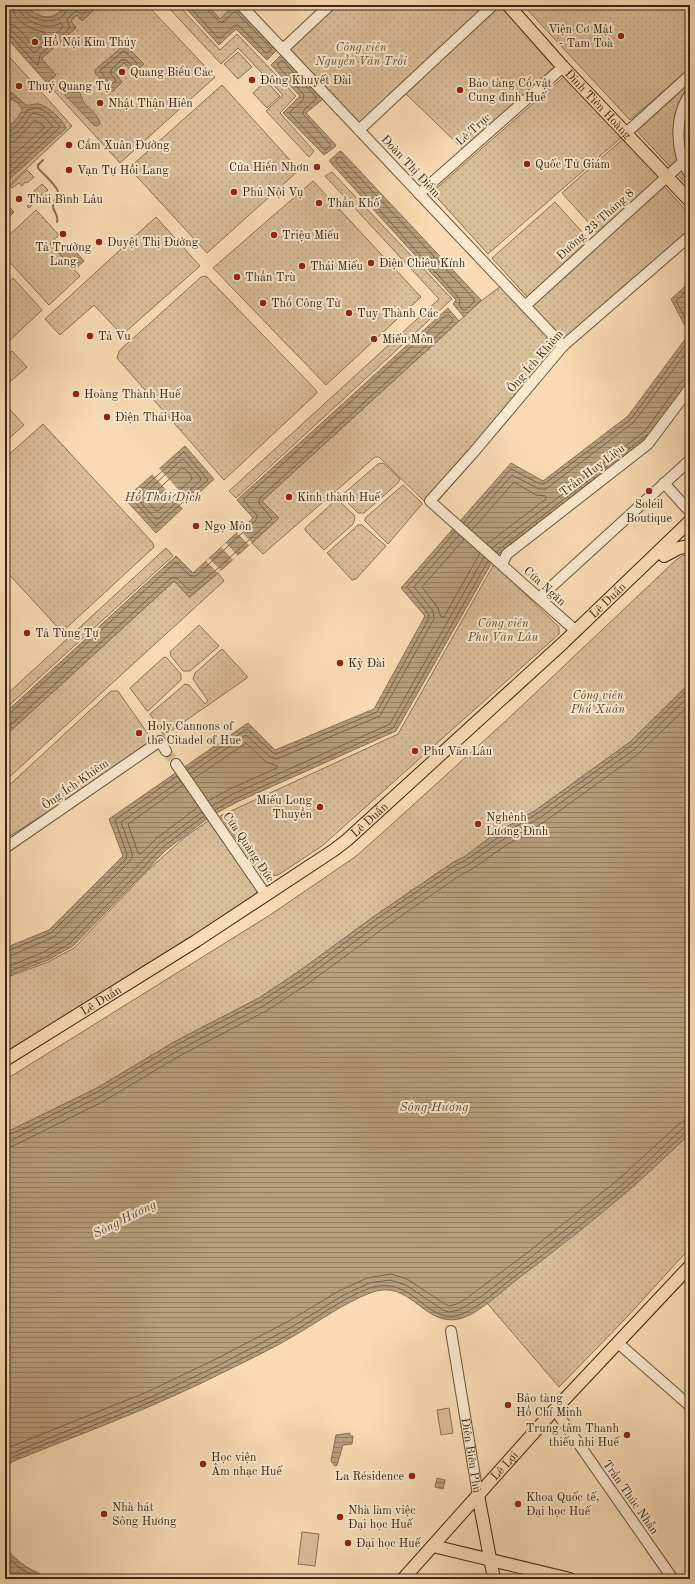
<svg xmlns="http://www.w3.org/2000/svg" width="695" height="1584" font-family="'Old Standard TT',serif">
  <defs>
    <pattern id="green-dots" width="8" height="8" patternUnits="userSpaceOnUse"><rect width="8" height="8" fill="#d8bd99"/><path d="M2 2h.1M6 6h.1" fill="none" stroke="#baa283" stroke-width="1.8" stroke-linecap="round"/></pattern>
    <pattern id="forest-firs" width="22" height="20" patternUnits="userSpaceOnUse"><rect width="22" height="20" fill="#d8bd99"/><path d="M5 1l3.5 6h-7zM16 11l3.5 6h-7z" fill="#baa283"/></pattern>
    <pattern id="water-rules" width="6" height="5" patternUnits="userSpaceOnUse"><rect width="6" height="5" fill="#b79e7d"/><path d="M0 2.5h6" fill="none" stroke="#968165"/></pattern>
  </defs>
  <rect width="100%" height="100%" fill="#f8dbb4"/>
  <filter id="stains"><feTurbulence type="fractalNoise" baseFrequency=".005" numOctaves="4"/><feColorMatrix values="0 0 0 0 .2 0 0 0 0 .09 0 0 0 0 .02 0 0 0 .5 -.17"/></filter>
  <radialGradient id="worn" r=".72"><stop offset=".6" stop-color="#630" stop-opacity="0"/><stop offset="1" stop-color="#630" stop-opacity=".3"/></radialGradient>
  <path fill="url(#green-dots)" stroke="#887256" d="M99,5H147L215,77L120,163L47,83L56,75L42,60L43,57L76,27L70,21L77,15L82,21Z
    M166,5H178L220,50L237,34L296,96L280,113L314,151L309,157L266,111L283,95L238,48L221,64Z
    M207,5H235L220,19Z
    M336,5H487L359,123L289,49Z
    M500,5H503L556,65L463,149L405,93Z
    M523,5H690V68L630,120Z
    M5,52L72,126L5,189Z
    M238,52L252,67L238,79L224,64Z
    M568,73L623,136L488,254L432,192Z
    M266,81L280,96L267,108L253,93Z
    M690,82V188L637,131Z
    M222,85L299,170L207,253L129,168Z
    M625,137L662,178L599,234L562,193Z
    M27,170L34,177L27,183L25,182L22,186L19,183L12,188L10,186Z
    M332,172L452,299L236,498L229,491L439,299L325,176Z
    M313,181L421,297L326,385L213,268Z
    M42,184L48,190L29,208L27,206L32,202L30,200L33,197L32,195L35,193L34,191Z
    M664,186L690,215V229L564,341L531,305Z
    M555,202L592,243L529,299L492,258Z
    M36,210L59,235L50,244L80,276L49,305L5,257V239Z
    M156,217L200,266L122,335L94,305L60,335L45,319Z
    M206,276L316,390L317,393L224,480L117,358L119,351L201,277Z
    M13,278L42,310L5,345V285Z
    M501,286L558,347L509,419L437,502L431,508L379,457H375L263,554L252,543L278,519L262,501L481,301Z
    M12,351L27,367L5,386L9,390L5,394V358Z
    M5,404L24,425L5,442Z
    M43,424L153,543L154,547L62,632L5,570V458Z
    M383,463L400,479L398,483L364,513H358L341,496L378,464Z
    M403,485L421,502L422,504L388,544L365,521V518Z
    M336,500H338L354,515L355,518L353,524L324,550L305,530V528Z
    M358,525H362L386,546L356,579L352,580L327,553Z
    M166,548L173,556L5,709V696Z
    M690,554V683L630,742L536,810L464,857L452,863L376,915L298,972L259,998L174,1042L97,1088L5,1133V1080L270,915L355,857L380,835L510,717L676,560L682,556Z
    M494,564L559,627V634L322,846L278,875L263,877L220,816L398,734Z
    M218,573L224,581L5,781V736L174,581L190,597Z
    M199,625L219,646L190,671H183L171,656L170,652Z
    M222,649L247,676V678L165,735L163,734L150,714L185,684L189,685L205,704L208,701L193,679L195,673Z
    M164,657L167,658L181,674V680L148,711H147L130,688Z
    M111,691H118L153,741L62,803L5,839V789Z
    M212,820L258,890V894L255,899L5,1054V978L48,962L74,948L148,870L185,837L208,821Z
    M690,1134V1248L627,1317L559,1387L487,1303L629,1190Z"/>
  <path fill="url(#forest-firs)" stroke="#887256" d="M25,5H65C54,23 38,19 25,5Z"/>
  <path fill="#d8bd99" stroke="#887256" d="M449,1408L453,1433L441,1435L437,1410Z
    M302,1532L319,1534L315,1566L298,1564Z"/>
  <path fill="url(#water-rules)" stroke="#856f53" d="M5,5H25C38,19 54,23 65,5H99L82,21L77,15L71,21L76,28L43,57L42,60L56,75L47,83L5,36Z
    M183,5H207L220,19L235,5L278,49L267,60L236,29L219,45Z
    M123,46H126L144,64L133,73L124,63L114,72L122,82L112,92L95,73V70Z
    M282,54L323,99L306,113L335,144L336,146L324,155L283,113L300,96L271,65Z
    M68,88H77C81,92 81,98 84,103C90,109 99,115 100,124L97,126L94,125L64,94Z
    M5,91L12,93L26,105C31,106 35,103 39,104C49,107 62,119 66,128L5,183V130C20,116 33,106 5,97Z
    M340,151L342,152L481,300L464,317L453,304L456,300L330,162V160Z
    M5,202L14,212L5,221Z
    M69,244L84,261L75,269L59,253Z
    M690,282V385L651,437L495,557L396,731L237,802L211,816L166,850L73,946L48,960L5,977V948L49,930L123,856L109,819L248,723L275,750L374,709L425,616L401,588L511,463L543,481L628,416L689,334L671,299Z
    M448,308L459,321L262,501L279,518L218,573L189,597L174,581L5,736V713L176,556L193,573L253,518L237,500Z
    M185,446L214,479L156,533L125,499Z
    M690,683V1134C670,1152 650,1172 629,1190C592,1222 553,1252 515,1281C500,1293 477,1315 459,1319C423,1327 410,1277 370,1293C344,1303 321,1320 297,1334C274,1348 248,1360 224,1372C157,1406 86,1432 16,1460L5,1466V1133L97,1088L174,1042L259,998L298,972L376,915L452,863L464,857L496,833L536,810L630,742Z
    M350,1433V1436H353L352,1444L343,1445L337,1465L335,1466L331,1461L336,1435Z
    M437,1478L445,1480L443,1489L435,1487Z
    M5,1546C17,1564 34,1572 53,1579H5Z"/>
  <path fill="#f8dbb4" d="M158,467L191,504L184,510L151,473Z
    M240,530L252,543L249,545L237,533Z
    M226,543L238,556L233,560L221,547Z
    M209,558L221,571L218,573L206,561Z"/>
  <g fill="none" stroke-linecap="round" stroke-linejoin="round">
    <path stroke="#786348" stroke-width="1" d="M23,5C25,22 65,30 68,5
      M188,5L218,38H221L234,26L238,25L266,53L271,50V48L236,12H234L223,22H220L206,9L205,5
      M5,23C18,23 24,37 33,45L45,35L44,32C31,30 12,20 12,5
      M5,29L12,31L34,53L63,27L61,23C58,24 55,26 51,26C39,28 19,18 18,5
      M5,34L10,35L36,64L38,65L40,55L70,28L67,21L68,18L76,11L83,14L93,5
      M124,51L136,62L137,64L133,67L126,60H121L111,70V74L116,81L111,85L100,71Z
      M281,61H283L316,97V99L304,110L303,114L330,144V146L326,150L324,149L290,114V112L303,100L304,95L278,66V64Z
      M5,133C14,131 23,118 27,110C30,110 33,108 37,108C46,109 55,120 60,127L5,178
      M5,138C15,137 26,124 30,115L34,113L43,116L53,126L5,171
      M5,144L15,141L35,120L44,126V128L5,162
      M340,157L474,299V302L465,310H463L459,305L460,300L458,297L336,162V160Z
      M690,288L676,301L690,327
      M184,452L208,480L156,526L132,499Z
      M183,459L200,477L201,480L158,519H156L139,501V499Z
      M182,468C186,468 192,475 192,479L159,510L156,511L148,502V499Z
      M463,523L511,469L540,484H544L631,419L690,339
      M467,526L512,475L539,489H546L634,422L690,347
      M472,530L514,482L536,495L546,496V499L487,544
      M464,539L422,587L438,608L441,617H444L480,553
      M492,548L645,431L681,382L685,379L690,378
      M496,552L647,435
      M5,716L9,714L175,563H177L190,576H196L256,520L257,515L244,501V499L446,315H449L453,319L452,322L260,498L259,503L272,519L216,570L191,590H189L177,578H171L5,730
      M187,770L247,729L272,752L276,754L377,712L429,618L428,613L407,587L455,532
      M190,774L246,735L270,757L277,759L380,716L434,619L433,611L414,587L459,535
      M193,779L246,743L266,762L277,766V768L230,789L208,801
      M183,785L128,824L138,853L141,854L157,838L198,807
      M212,806L233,794L390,724L484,557
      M215,810L235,799L393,728L488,561
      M5,952L51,933L126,859L127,854L115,820L177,776
      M5,957L10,956L54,937L129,862L132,858V853L121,822L180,781
      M5,968L44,952L67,938L160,843L202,812
      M5,973L46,957L70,943L163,847L204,816
      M5,1136L28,1127L99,1091L176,1045L261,1001L300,976L378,918L454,866L466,860L499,837L538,813L632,745L690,688
      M5,1141H10L30,1131L101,1096L179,1050L263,1006L303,980L381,922L456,871L469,864L501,841L541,817L635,749L690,695
      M5,1147L13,1146L104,1101L181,1055L266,1011L306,985L385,927L459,876L472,869L505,846L544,822L638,754L690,704
      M5,1449L147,1392L216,1359L287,1322L339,1291L367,1278L391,1274L407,1279L445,1304L449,1306L457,1304L467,1298L527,1253L619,1179L679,1124L684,1121L690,1120
      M5,1456L149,1398L219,1365L290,1328L342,1296L369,1283L390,1280L406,1285L443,1310L449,1312L459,1310L482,1296L623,1184L683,1128L690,1126
      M5,1461L15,1456C84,1429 154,1403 221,1369C247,1356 274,1344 298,1329C319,1316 347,1296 370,1288C413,1274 426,1325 459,1315C478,1309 499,1288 514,1277C552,1248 589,1219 625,1188C646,1170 665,1151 686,1132L690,1131
      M5,1553C13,1565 28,1574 41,1579"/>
    <path stroke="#856f53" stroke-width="2" d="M43,160L38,165V168C42,173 59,187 58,193C57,197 53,200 53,207C54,213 59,216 57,222"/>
    <path stroke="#d2b794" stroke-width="10" stroke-dasharray="10 5" stroke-linecap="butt" d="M166,751L176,764"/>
    <defs>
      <g id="minor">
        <path d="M241,5L563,346"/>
        <path d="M283,49L330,5"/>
        <path d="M690,94C674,117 675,152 690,175"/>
        <path d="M359,130L493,5"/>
        <path d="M625,134L690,75"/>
        <path d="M419,194L563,67"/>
        <path d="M525,306L683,162"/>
        <path d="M664,483L690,512"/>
        <path d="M502,564L507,554L648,444L690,388"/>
        <path d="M539,598L690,460"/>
        <path d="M576,631L430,501L473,453L563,346L690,236"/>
        <path d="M176,764L266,895"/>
        <path d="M5,848L160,741L166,751"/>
        <path id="s1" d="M451,1331L478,1495"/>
        <path d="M618,1343L690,1406"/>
        <path d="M555,1410L673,1579"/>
      </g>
      <g id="major">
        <path id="s2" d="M508,5L563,67L690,201"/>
        <path d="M664,556L679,548L690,546"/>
        <path id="s3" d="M5,1060L196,941L334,850L347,840L563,643L690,521"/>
        <path d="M478,1495L494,1579"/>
        <path d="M433,1546L570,1579"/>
        <path id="s4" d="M403,1579L546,1419L690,1266"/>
      </g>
    </defs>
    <use href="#minor" stroke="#69553b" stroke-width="12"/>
    <use href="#major" stroke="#392813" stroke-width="14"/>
    <use href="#minor" stroke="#fae8ce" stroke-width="10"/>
    <use href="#major" stroke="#f8dbb4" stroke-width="12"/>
  </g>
  <g fill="#8f2418" stroke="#fae8ce" stroke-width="1.5">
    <circle cx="621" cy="36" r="4"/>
    <circle cx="35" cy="42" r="4"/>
    <circle cx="122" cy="72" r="4"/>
    <circle cx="252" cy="80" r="4"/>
    <circle cx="19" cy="86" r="4"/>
    <circle cx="460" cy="90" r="4"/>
    <circle cx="100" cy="103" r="4"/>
    <circle cx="69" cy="145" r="4"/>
    <circle cx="527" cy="164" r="4"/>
    <circle cx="317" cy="167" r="4"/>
    <circle cx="69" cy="170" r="4"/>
    <circle cx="234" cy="192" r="4"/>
    <circle cx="19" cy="199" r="4"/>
    <circle cx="319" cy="203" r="4"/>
    <circle cx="63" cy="234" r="4"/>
    <circle cx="274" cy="235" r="4"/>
    <circle cx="99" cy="242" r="4"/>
    <circle cx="371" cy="263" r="4"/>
    <circle cx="302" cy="266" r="4"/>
    <circle cx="237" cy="277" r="4"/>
    <circle cx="263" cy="303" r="4"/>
    <circle cx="349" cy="313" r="4"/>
    <circle cx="90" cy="336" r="4"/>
    <circle cx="374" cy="339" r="4"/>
    <circle cx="76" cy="394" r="4"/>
    <circle cx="107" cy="417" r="4"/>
    <circle cx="649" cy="491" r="4"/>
    <circle cx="289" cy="497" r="4"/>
    <circle cx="196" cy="526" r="4"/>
    <circle cx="27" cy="633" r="4"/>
    <circle cx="340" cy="663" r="4"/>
    <circle cx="139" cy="733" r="4"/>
    <circle cx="415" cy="751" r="4"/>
    <circle cx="320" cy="807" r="4"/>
    <circle cx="478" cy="824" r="4"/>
    <circle cx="508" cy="1405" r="4"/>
    <circle cx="627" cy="1435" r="4"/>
    <circle cx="203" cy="1464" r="4"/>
    <circle cx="412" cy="1476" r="4"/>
    <circle cx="518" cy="1504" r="4"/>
    <circle cx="104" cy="1514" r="4"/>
    <circle cx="340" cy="1517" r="4"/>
    <circle cx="348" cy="1543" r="4"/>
  </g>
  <g text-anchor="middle" stroke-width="4" stroke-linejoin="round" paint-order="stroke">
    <g font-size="12" fill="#392813" stroke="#fae8ce" text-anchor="start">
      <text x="613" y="33" text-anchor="end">Viện Cơ Mật<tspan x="613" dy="14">- Tam Toà</tspan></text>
      <text x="43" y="46">Hồ Nội Kim Thủy</text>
      <text x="130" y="76">Quang Biểu Các</text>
      <text x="260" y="84">Đông Khuyết Đài</text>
      <text x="468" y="87">Bảo tàng Cổ vật<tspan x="468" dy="14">Cung đình Huế</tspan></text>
      <text x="27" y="90">Thuý Quang Tự</text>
      <text x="108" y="107">Nhật Thận Hiên</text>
      <text x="77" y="149">Cẩm Xuân Đường</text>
      <text x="535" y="168">Quốc Tử Giám</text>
      <text x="309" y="171" text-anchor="end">Cửa Hiển Nhơn</text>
      <text x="77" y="174">Vạn Tự Hồi Lang</text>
      <text x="242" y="196">Phủ Nội Vụ</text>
      <text x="27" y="203">Thái Bình Lâu</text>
      <text x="327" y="207">Thần Khố</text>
      <text x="282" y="239">Triệu Miếu</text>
      <text x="107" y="246">Duyệt Thị Đường</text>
      <text x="63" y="251" text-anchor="middle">Tả Trường<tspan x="63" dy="14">Lang</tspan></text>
      <text x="379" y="267">Điện Chiêu Kính</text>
      <text x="310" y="270">Thái Miếu</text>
      <text x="245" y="281">Thần Trù</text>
      <text x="271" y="307">Thổ Công Từ</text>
      <text x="357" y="317">Tuy Thành Các</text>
      <text x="98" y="340">Tả Vu</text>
      <text x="382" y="343">Miếu Môn</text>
      <text x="84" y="398">Hoàng Thành Huế</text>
      <text x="115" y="421">Điện Thái Hòa</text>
      <text x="297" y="501">Kinh thành Huế</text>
      <text x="649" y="508" text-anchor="middle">Soleil<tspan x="649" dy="14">Boutique</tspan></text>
      <text x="204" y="530">Ngọ Môn</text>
      <text x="35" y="637">Tả Tùng Tự</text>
      <text x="348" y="667">Kỳ Đài</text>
      <text x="147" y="730">Holy Cannons of<tspan x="147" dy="14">the Citadel of Hue</tspan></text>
      <text x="423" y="755">Phu Văn Lâu</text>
      <text x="312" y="804" text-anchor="end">Miếu Long<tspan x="312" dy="14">Thuyền</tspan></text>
      <text x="486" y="821">Nghênh<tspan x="486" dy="14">Lương Đình</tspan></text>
      <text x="516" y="1402">Bảo tàng<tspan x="516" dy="14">Hồ Chí Minh</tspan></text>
      <text x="619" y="1432" text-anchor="end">Trung tâm Thanh<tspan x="619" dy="14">thiếu nhi Huế</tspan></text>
      <text x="211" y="1461">Học viện<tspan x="211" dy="14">Âm nhạc Huế</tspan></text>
      <text x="404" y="1480" text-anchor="end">La Résidence</text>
      <text x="526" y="1501">Khoa Quốc tế,<tspan x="526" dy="14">Đại học Huế</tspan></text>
      <text x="112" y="1511">Nhà hát<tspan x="112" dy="14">Sông Hương</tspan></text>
      <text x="348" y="1514">Nhà làm việc<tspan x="348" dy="14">Đại học Huế</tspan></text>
      <text x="356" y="1547">Đại học Huế</text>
    </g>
    <g font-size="12" font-style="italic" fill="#614d34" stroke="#fae8ce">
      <text x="361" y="51">Công viên<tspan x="361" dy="14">Nguyễn Văn Trỗi</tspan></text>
      <text x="503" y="627">Công viên<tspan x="503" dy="14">Phu Văn Lâu</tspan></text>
      <text x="598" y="699">Công viên<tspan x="598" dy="14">Phú Xuân</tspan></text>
    </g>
    <g font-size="12" fill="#392813" stroke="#fae8ce">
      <text dy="4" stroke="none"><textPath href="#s2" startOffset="134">Đinh Tiên Hoàng</textPath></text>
      <text transform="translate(473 129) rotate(-42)" y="4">Lê Trực</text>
      <text transform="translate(411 166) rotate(47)" y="4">Đoàn Thị Điểm</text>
      <text transform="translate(595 224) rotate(-42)" y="4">Đường 23 Tháng 8</text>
      <text transform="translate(535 361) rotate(-49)" y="4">Ông Ích Khiêm</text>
      <text transform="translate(592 470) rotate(-37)" y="4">Trần Huy Liệu</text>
      <text transform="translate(545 586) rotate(42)" y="4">Cửa Ngăn</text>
      <text dy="4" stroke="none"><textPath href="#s3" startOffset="761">Lê Duẩn</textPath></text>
      <text transform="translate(75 784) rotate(-35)" y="4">Ông Ích Khiêm</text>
      <text dy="4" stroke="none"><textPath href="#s3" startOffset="437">Lê Duẩn</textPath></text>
      <text transform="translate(249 847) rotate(56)" y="4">Cửa Quảng Đức</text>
      <text dy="4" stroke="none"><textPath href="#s3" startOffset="113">Lê Duẩn</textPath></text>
      <text dy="4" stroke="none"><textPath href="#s1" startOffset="126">Điện Biên Phủ</textPath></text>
      <text dy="4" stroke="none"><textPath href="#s4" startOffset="152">Lê Lợi</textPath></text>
      <text transform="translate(631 1497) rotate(55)" y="4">Trần Thúc Nhẫn</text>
    </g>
    <g font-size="13" font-style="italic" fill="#5f4b33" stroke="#fae8ce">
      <text x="163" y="501">Hồ Thái Dịch</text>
      <text x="434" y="1111">Sông Hương</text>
      <text transform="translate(124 1218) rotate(-27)" y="5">Sông Hương</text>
    </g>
  </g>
  <rect width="695" height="1584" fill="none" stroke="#f8dbb4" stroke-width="20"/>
  <rect x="6" y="6" width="683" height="1572" fill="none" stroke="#392813" stroke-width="2"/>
  <rect x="10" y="10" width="675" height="1564" fill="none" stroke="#392813"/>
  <rect width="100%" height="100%" filter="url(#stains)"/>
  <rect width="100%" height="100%" fill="url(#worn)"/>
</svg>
